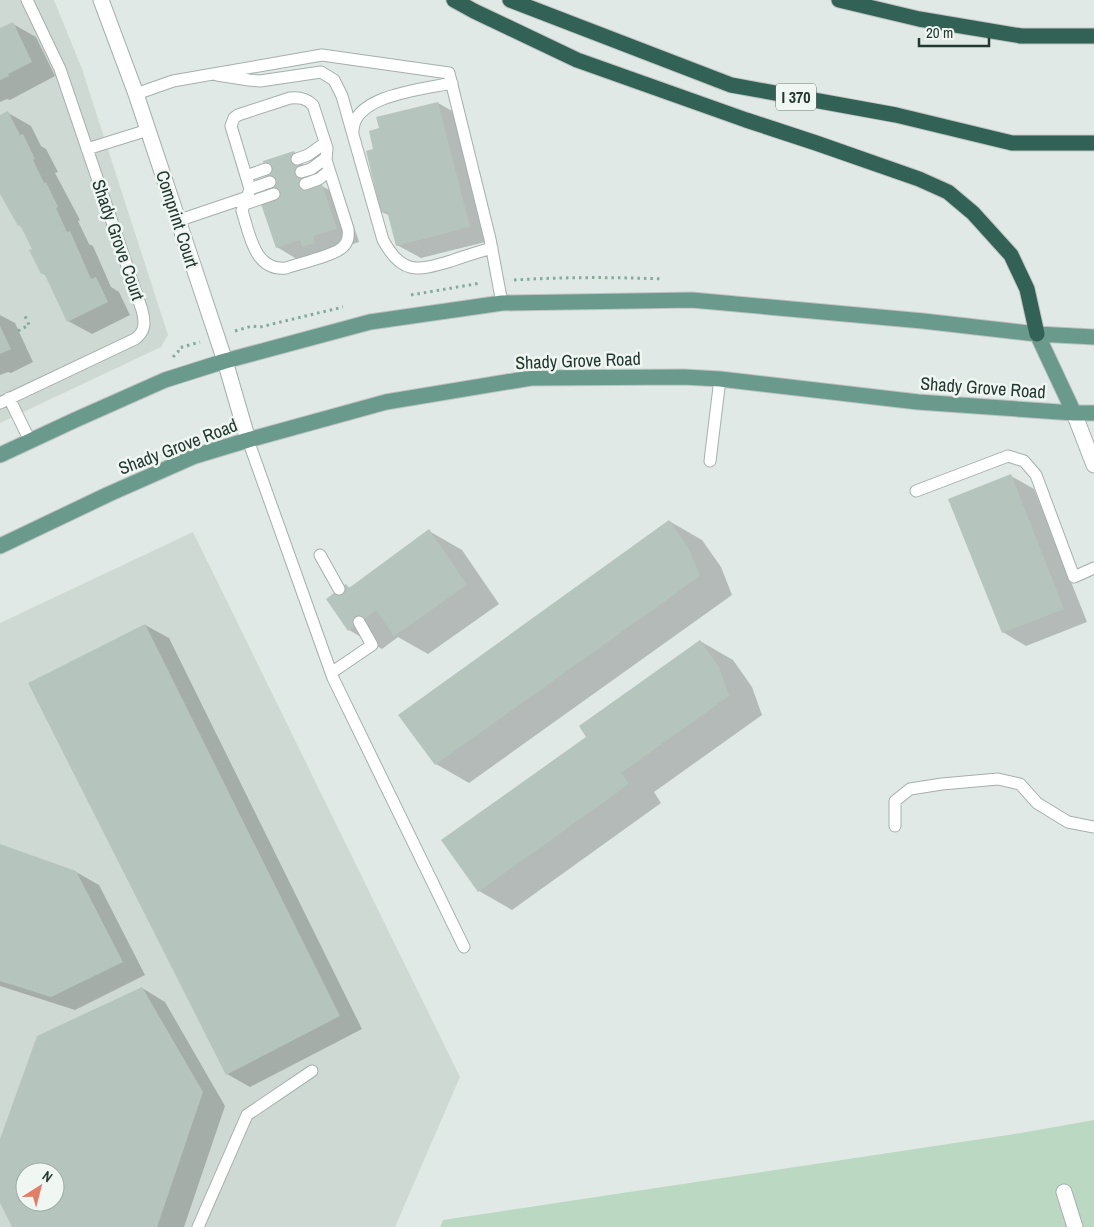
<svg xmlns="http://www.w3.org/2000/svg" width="1094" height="1227" font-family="'Archivo Narrow',sans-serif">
  <rect width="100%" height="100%" fill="#e0e9e5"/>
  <path fill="#cfd9d4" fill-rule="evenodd" d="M0,0H54L82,69L168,335L161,347L0,423Z
    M193,532L460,1077L395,1227H0V623ZM25,1172H55V1202H25Z"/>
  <path fill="#bbd9c2" d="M1094,1120V1227H440L443,1220L1021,1133Z"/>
  <path fill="#0003" fill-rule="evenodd" d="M13,24L36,37L55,76L10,100L7,99L0,102V30Z
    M438,103L461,116L493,240L421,258L397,245L390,216L382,212L375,150Z
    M8,113L31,126L41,146L46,149L58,172L55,173L80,220L78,221L89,244L93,246L111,287L119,292L130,315L92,334L68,321L47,276L42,273L34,249L23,228L19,225L0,190V116Z
    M294,152L300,155L311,189L322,186L345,199L359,242L300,261L277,247V200Z
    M0,315L15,323L33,362L11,373L8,372L0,375Z
    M1011,476L1034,489L1087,622L1026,646L1003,632Z
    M669,521L702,540L721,567L732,595L469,783L436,764Z
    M429,531L462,550L499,604L428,654L398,637L382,649L349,630L346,586L351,588Z
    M145,625L169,638L362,1029L250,1087L227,1074Z
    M700,641L733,660L752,687L762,715L654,792L661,803L512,910L479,891L443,841L588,737Z
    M0,846L76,872L99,885L145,975L75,1010L0,986Z
    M142,988L165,1002L225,1106L184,1227H13L0,1200V1143ZM25,1172H55V1202H25Z"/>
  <path fill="#b6c4be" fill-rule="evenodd" d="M13,22L32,62L8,74L9,76L0,80V28Z
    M438,102L470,227L396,246L387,211L381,213L366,151L373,149L369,131L379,128L376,117Z
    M8,111L20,135L23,134L35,159L33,160L44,183L46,182L58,207L56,208L67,232L70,231L91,279L96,277L108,302L67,322L44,273L41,274L29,250L32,249L20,225L18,226L0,194V115Z
    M294,151L307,189L322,184L337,229L313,236L315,243L302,247L300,240L276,248L261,204L276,200L263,161Z
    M0,326L11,349L0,354Z
    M1011,474L1064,609L1002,633L948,499Z
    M669,520L688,547L700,576L435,765L398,715Z
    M429,529L467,585L394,636L376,610L348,631L326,599L346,584L349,588Z
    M145,624L340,1016L226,1075L28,683Z
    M700,640L719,667L729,696L621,773L629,784L478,892L441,840L586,737L579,726Z
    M0,844L76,871L123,962L51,997L0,981Z
    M142,987L203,1092L157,1227H12L0,1203V1139L37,1036ZM25,1172H55V1202H25Z"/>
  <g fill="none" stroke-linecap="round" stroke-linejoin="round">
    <defs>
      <path id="lane" d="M217,75L249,80L260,81L321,72L334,80L342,96L383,240C402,275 417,271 451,261C465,256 478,252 492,248
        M136,94L173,81L322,55L449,73L490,239L502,303
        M290,98C299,97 306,98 313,105L327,148L326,160L348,229C349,236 348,242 343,247C333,256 300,263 286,268C255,271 250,236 243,214L242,211L250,189L231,126L234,118L238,115Z
        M353,131C353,95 424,89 452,83
        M87,149L148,130
        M297,159L308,155L325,143
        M301,172L311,169L326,158
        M246,176L266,169
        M305,184L319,179L329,171
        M250,189L270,182
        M245,204L274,194
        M177,221L248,197
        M9,398L30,441
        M0,403L135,339C146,331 145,322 142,310L60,69L27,0
        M248,440L333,678L464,947
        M710,461L720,379
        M916,491L1008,456L1024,461L1036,475L1074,577L1094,568
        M320,555L339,589
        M331,673L372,645L359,622
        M895,826V801L910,789L942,784L998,779L1020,784L1037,803L1068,822L1094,827
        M198,1227L247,1115L312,1071"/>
      <path id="street" d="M101,0L136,94L225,361L248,440
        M1074,413L1094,465
        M1064,1192L1075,1227"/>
      <path id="primary" d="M1037,334L1074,413
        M0,455L75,420L165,380L225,361L370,322L502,303L692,300L923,321L1037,334L1094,337
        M0,546L109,494L195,456L248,440L386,402L531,378L684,377L720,379L918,402L1074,413H1094"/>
      <path id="highway" d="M454,0L474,11L577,60L746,120L816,143L919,179L948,192L973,213L1011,255L1027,289L1037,334
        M510,0L731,85L896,115L1012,143H1094
        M839,0L919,19L1021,36H1094"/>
    </defs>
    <use href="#lane" stroke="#a4b0ab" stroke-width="13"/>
    <use href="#street" stroke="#a4b0ab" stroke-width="17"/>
    <use href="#primary" stroke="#bdc3c1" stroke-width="17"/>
    <use href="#highway" stroke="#bdc3c1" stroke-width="17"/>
    <path stroke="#84aa9c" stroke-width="3" stroke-dasharray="2.5 4" stroke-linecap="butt" d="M514,280C564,277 613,277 663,279
      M411,295L481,283
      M18,331L29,325L25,316
      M235,331L252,326L260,327L343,307
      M173,357L178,352L179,348L200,342"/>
    <use href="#lane" stroke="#fff" stroke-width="11"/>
    <use href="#street" stroke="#fff" stroke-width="15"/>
    <use href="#primary" stroke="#699a8b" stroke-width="15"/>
    <use href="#highway" stroke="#326155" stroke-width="15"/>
  </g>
  <g text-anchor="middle" stroke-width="5" stroke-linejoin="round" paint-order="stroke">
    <rect fill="#f0f7f3" stroke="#60716b" stroke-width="1" x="776" y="83.5" width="40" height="27" rx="4"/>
    <g font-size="16" font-weight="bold" fill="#233831">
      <text x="796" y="103">I 370</text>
    </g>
    <g font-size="18" fill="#233831" stroke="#f0f7f3">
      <text transform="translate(177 219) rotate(72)" y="6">Comprint Court</text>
      <text transform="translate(118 240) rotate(71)" y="6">Shady Grove Court</text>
      <text transform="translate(578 361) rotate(-2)" y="6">Shady Grove Road</text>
      <text transform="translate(983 388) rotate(4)" y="6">Shady Grove Road</text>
      <text transform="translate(178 447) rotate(-21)" y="6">Shady Grove Road</text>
    </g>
  </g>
  <g transform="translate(40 1187) rotate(36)"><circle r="24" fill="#f0f7f3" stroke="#9eaba5"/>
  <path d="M0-4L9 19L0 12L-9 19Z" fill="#e37d65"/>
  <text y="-8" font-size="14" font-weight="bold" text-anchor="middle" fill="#233831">N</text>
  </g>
  <path d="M919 38v8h70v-8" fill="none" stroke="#233831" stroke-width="2.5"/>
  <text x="926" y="38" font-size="15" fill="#233831" stroke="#f0f7f3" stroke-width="4" paint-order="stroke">20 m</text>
</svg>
